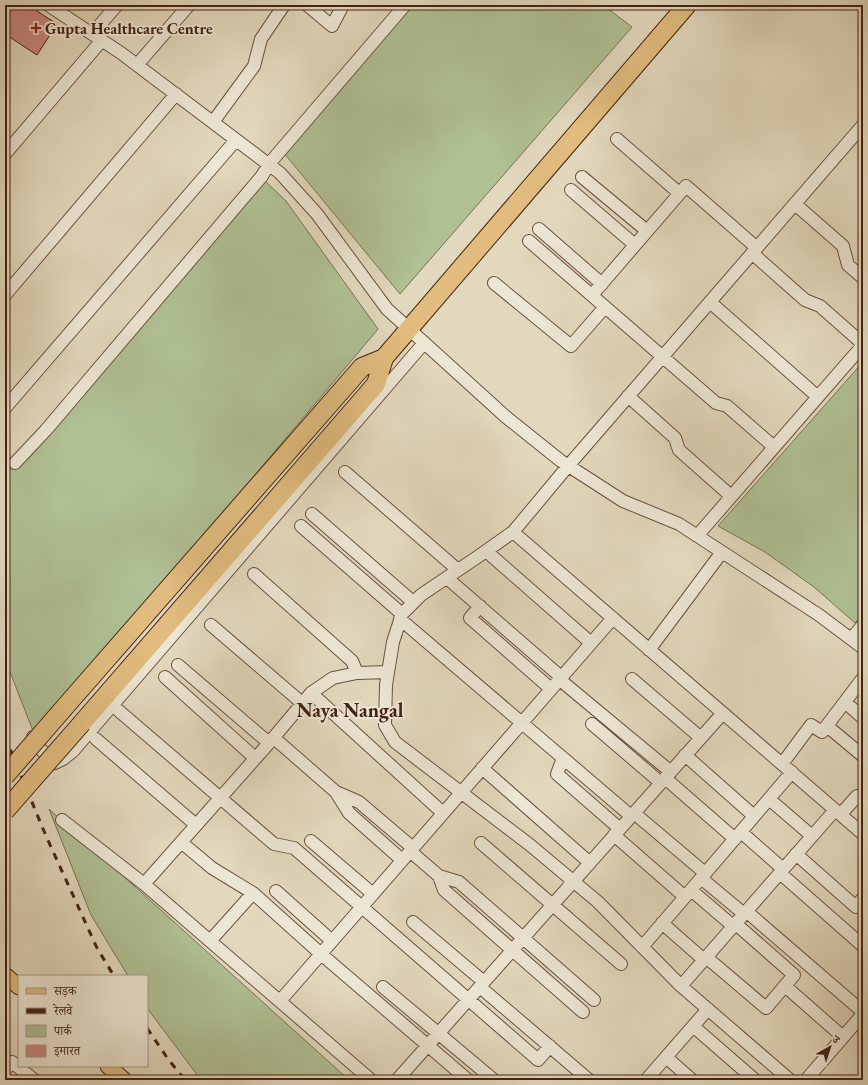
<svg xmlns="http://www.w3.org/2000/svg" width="868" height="1085" font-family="'EB Garamond','Noto Serif Devanagari',serif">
  <rect width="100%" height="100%" fill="#e2d8bd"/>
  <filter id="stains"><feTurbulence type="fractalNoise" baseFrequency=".005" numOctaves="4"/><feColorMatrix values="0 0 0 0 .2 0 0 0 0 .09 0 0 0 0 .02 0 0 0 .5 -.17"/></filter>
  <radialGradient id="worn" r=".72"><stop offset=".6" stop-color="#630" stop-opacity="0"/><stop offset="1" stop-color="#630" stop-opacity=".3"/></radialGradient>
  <path fill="#afc094" stroke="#7a7154" d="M413,5H603L632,27L400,294L284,153Z
    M262,178L286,201L378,329L35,736L5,659V467Z
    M863,362V614L855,623L814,587L765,552L718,526Z
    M49,809L349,1080H201L147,1008V976H128L91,915Z"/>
  <path fill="#ca887f" stroke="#442213" d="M5,5H28L57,24L37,55L5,34Z"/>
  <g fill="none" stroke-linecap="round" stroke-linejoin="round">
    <defs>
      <path id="minor" d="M48,5L121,53L280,173L317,214L387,309L506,417L561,461L623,501L679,524L819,615L863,648
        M307,5L332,26L343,5
        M92,34L117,5
        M137,65L189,5
        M213,122L254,66L261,39L284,5
        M617,139L679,193
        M5,154L102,40
        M582,177L647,231
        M571,190L635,245
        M795,204L843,246L848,265L863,278
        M539,229L602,284
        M529,241L716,403L727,406L774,447
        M752,253L805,300L820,306L863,344
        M494,283L571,346L605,307
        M5,295L176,94
        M592,295L686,186L757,248
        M710,302L818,397
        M628,396L675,438L679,450L731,496
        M5,408L236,140
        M15,463L46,430L262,176L269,164L405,5
        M345,472L458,570
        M312,514L413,602
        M301,526L402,614
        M513,532L863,834
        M697,536L863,345
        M486,551L591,643
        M254,574L352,661L357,673
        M447,578L561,677
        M480,606L470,618L551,689
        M400,619L631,816
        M211,625L302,703
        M851,639L863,625
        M649,650L722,552
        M178,665L269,743
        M165,677L255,758
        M559,679L671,772
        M632,679L701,738
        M311,693L443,813
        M845,702L863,718
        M119,711L274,844L294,848L538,1060L550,1046
        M592,724L661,783
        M827,726L863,756
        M33,737L32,741L55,763L63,759L73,751L424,343
        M274,738L336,792L359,802L413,848
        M96,739L196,825
        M685,755L754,816
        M563,758L557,774L620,829
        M782,764L811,725L822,732L863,678
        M482,768L590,863
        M665,778L735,839
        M336,792L349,813L402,860
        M769,799L812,836
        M634,813L705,873
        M841,814L857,796L863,801
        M62,820L144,884L371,1080
        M741,832L783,869
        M614,835L685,897
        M311,841L373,894
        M181,842L212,868L253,893
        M481,843L621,964
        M410,851L439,876L459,882L594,1000
        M796,854L856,907L863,898
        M780,873L863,946
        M439,876L444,890L583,1012
        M701,878L744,914
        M144,884L269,743L311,693L333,678L357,673L388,672
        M691,890L733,926
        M276,891L332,941
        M746,911L863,1012
        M413,922L484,982
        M662,923L704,960
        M210,941L253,893L321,954L468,1080
        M642,947L792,772
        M706,957L766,1008L794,975L736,924
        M681,986L835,810
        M785,986L843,1037
        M383,987L494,1080
        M480,987L589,1080
        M280,1001L613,618
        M693,1026L755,1080
        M666,1057L692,1080
        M5,1070L12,1062L34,1080
        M397,1080L723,713
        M646,1080L708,1009
        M790,1080L681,986L598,902L530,845L395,742L385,725L386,685L393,642L402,614L421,595L476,558L513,532L568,466L863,125
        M806,1080L863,1014"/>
      <path id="major" d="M5,975L19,987
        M108,1066L124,1080"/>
      <path id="highway" d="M64,708L362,367L384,358
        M82,723L376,384L384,358L687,5"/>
    </defs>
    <use href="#minor" stroke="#6c503e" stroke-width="14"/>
    <use href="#major" stroke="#442213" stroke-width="17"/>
    <use href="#highway" stroke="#442213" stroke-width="20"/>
    <use href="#minor" stroke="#ece6d4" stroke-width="12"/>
    <use href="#major" stroke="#e1bc7e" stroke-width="15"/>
    <use href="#highway" stroke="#e1bc7e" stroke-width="18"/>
    <path stroke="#442213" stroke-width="3" stroke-dasharray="7 7" stroke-linecap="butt" d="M5,737L46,836L97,948L114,976
      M147,1028L168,1059L185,1080"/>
    <defs>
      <path id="highway-bridge" d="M5,776L64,708
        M5,811L82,723"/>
    </defs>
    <use href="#highway-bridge" stroke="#442213" stroke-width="20" stroke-linecap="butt"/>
    <use href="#highway-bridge" stroke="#e1bc7e" stroke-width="18"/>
  </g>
  <path fill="#8f2418" stroke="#ece6d4" stroke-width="1.5" d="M34 22h4v4h4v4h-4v4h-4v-4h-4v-4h4z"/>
  <g text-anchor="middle" stroke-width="4" stroke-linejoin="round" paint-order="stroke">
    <g font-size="16" font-weight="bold" fill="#442213" stroke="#ece6d4" text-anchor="start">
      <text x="45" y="34">Gupta Healthcare Centre</text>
    </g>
    <g font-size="20" font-weight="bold" fill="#442213" stroke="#ece6d4">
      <text x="350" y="717">Naya Nangal</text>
    </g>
  </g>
  <rect width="868" height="1085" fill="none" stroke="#e2d8bd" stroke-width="20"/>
  <rect x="6" y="6" width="856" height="1073" fill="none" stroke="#442213" stroke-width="2"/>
  <rect x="10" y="10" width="848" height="1065" fill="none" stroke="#442213"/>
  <rect x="18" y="975" width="130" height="92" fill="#ece6d4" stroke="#a99887"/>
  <rect x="26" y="988" width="20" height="6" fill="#e1bc7e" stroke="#a99887"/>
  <text x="54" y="995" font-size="12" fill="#442213">सड़क</text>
  <rect x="26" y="1008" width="20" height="6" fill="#442213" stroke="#a99887"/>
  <text x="54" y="1015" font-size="12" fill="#442213">रेलवे</text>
  <rect x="26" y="1025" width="20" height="12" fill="#afc094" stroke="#a99887"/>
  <text x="54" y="1035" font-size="12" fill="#442213">पार्क</text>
  <rect x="26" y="1045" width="20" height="12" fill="#ca887f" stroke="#a99887"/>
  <text x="54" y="1055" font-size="12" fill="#442213">इमारत</text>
  <g transform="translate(830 1047) rotate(39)" stroke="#ece6d4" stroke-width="3" paint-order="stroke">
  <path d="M0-3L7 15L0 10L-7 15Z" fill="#442213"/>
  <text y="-6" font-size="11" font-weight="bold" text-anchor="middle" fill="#442213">उ</text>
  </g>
  <rect width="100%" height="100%" filter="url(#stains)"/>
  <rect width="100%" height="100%" fill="url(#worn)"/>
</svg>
